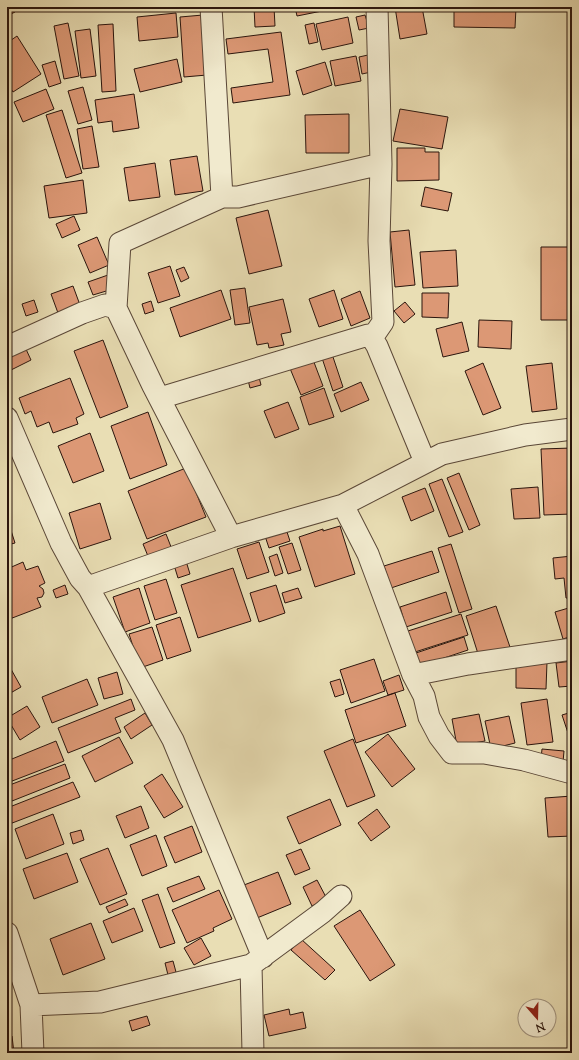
<svg xmlns="http://www.w3.org/2000/svg" width="579" height="1060" font-family="'Sorts Mill Goudy',serif">
  <rect width="100%" height="100%" fill="#e9deb4"/>
  <filter id="stains"><feTurbulence type="fractalNoise" baseFrequency=".005" numOctaves="4"/><feColorMatrix values="0 0 0 0 .2 0 0 0 0 .09 0 0 0 0 .02 0 0 0 .5 -.17"/></filter>
  <radialGradient id="worn" r=".72"><stop offset=".6" stop-color="#630" stop-opacity="0"/><stop offset="1" stop-color="#630" stop-opacity=".3"/></radialGradient>
  <path fill="#dc9875" stroke="#2b150d" d="M7,7H12L15,12L7,16Z
    M254,7H274L275,26L255,27Z
    M295,7H342L297,16Z
    M395,7H422L427,34L400,39Z
    M454,7H516L515,28L454,27Z
    M176,13L178,37L139,41L137,17Z
    M203,15L207,75L184,77L180,17Z
    M365,15L369,28L359,30L356,17Z
    M348,17L353,43L322,50L316,24Z
    M68,23L79,76L64,79L54,26Z
    M314,23L318,42L309,44L305,25Z
    M113,24L116,91L102,92L98,25Z
    M90,29L96,76L81,78L75,31Z
    M281,32L290,95L233,103L231,88L273,82L268,49L228,54L226,39Z
    M17,36L41,74L13,92L7,82V43Z
    M368,55L371,72L362,74L359,57Z
    M356,56L361,81L335,86L330,61Z
    M177,59L182,82L140,92L134,69Z
    M55,61L61,83L49,87L42,65Z
    M325,62L332,85L303,95L296,71Z
    M83,87L92,120L78,124L68,91Z
    M46,89L54,109L23,122L14,102Z
    M134,94L139,128L113,132L112,121L98,123L95,100Z
    M400,109L448,117L442,149L393,141Z
    M62,110L82,173L66,178L46,115Z
    M349,114V153H306L305,115Z
    M92,126L99,167L83,169L77,129Z
    M397,148H425V152H439V180L397,181Z
    M197,156L203,191L175,195L170,160Z
    M155,163L160,197L129,201L124,168Z
    M83,180L87,213L49,218L44,186Z
    M425,187L452,193L448,211L421,206Z
    M268,210L282,266L249,274L236,218Z
    M74,216L80,230L62,238L56,224Z
    M409,230L415,285L395,287L390,232Z
    M97,237L109,265L90,273L78,245Z
    M541,247H572V320H541Z
    M456,250L458,286L423,288L420,252Z
    M170,266L180,296L158,303L148,273Z
    M184,267L189,278L181,282L176,270Z
    M108,275L113,289L93,295L88,282Z
    M73,286L80,305L58,313L51,294Z
    M245,288L250,323L235,325L230,290Z
    M221,290L231,319L180,337L170,308Z
    M334,290L343,319L319,327L309,299Z
    M360,291L370,318L351,326L341,299Z
    M422,293H449L448,318L422,317Z
    M283,299L291,332L281,334L284,345L269,348L268,343L257,345L249,307Z
    M34,300L38,312L26,316L22,304Z
    M151,301L154,311L145,314L142,304Z
    M405,302L415,314L404,323L394,311Z
    M479,320L512,321L511,349L478,347Z
    M462,322L469,351L443,357L436,329Z
    M103,340L128,407L100,418L74,351Z
    M25,347L31,360L7,372V357Z
    M332,354L343,387L333,391L322,358Z
    M312,357L323,386L301,395L289,366Z
    M483,363L501,408L483,415L465,371Z
    M552,363L557,409L532,412L526,366Z
    M258,373L261,385L250,388L247,376Z
    M70,378L84,414L76,418L78,424L53,433L49,422L37,427L31,411L25,414L19,398Z
    M361,382L369,400L341,412L334,394Z
    M324,388L334,417L309,425L300,397Z
    M288,402L299,429L275,438L264,411Z
    M148,412L167,465L130,479L111,426Z
    M90,433L104,471L73,483L58,446Z
    M572,448V514L544,515L541,449Z
    M186,468L206,517L147,539L128,491Z
    M459,473L480,525L469,530L447,478Z
    M442,479L463,532L449,537L429,484Z
    M538,487L540,518L514,519L511,489Z
    M425,488L434,511L411,521L402,497Z
    M100,503L111,539L80,549L69,513Z
    M7,518L15,543L7,545Z
    M340,526L355,574L315,587L299,537L323,529V531Z
    M286,529L290,541L269,548L265,536Z
    M166,534L173,552L150,561L143,544Z
    M259,542L269,572L247,579L237,549Z
    M292,543L301,570L288,574L279,547Z
    M451,544L472,609L459,613L438,548Z
    M432,551L439,572L391,588L384,566Z
    M277,554L283,573L275,576L269,557Z
    M572,556V598H566L564,578L555,579L553,558Z
    M186,561L190,574L178,578L174,565Z
    M23,562L26,570L38,566L45,583L39,586L43,589L44,593L42,597L37,598L41,607L7,620V569Z
    M233,568L251,621L198,638L181,585Z
    M166,579L177,613L155,620L144,586Z
    M65,585L68,594L56,598L53,590Z
    M276,585L285,613L259,622L250,593Z
    M139,588L150,623L125,632L113,597Z
    M298,588L302,598L285,603L282,593Z
    M446,592L452,612L406,627L400,607Z
    M496,606L511,650L480,660L466,616Z
    M572,607V636L563,639L555,612Z
    M461,614L468,635L415,652L408,631Z
    M180,617L191,651L167,659L156,625Z
    M152,627L163,660L140,668L129,634Z
    M464,637L468,650L417,667L413,654Z
    M374,659L385,691L351,703L340,670Z
    M572,661V686L559,687L556,663Z
    M7,662L21,687L7,695Z
    M516,662H547L546,689L516,688Z
    M117,672L123,694L104,699L98,678Z
    M399,675L404,690L388,695L383,681Z
    M87,679L98,705L52,723L42,697Z
    M340,679L344,694L335,697L330,682Z
    M395,693L406,726L356,743L345,710Z
    M131,699L135,710L115,718L121,732L68,753L58,728Z
    M547,699L553,742L527,745L521,703Z
    M27,706L40,727L20,740L7,718Z
    M572,712V745L562,715Z
    M145,713L152,725L131,739L124,727Z
    M479,714L485,741L457,746L452,719Z
    M509,716L515,743L491,749L485,721Z
    M388,734L415,769L392,787L365,752Z
    M119,737L133,763L95,782L82,756Z
    M353,739L375,796L347,807L324,751Z
    M56,741L64,761L7,783V761Z
    M542,749L564,751L563,762L541,759Z
    M65,764L70,778L7,803V786Z
    M162,774L183,807L164,818L144,786Z
    M73,782L80,797L7,825V808Z
    M572,796V836L548,837L545,798Z
    M330,799L341,825L299,844L287,817Z
    M141,806L149,828L125,838L116,816Z
    M377,809L390,827L371,841L358,823Z
    M53,814L64,844L26,859L15,829Z
    M192,826L202,852L175,863L164,837Z
    M81,830L84,840L73,844L70,833Z
    M156,835L167,866L142,876L130,845Z
    M108,848L127,894L100,905L80,859Z
    M301,849L310,869L295,875L286,855Z
    M67,853L78,882L34,899L23,869Z
    M278,872L291,904L257,918L244,885Z
    M199,876L205,889L173,902L167,888Z
    M317,880L327,899L312,906L303,887Z
    M219,890L232,919L213,928L214,931L187,943L172,910Z
    M158,894L175,943L160,948L142,900Z
    M125,899L128,905L109,913L106,907Z
    M134,908L143,931L112,943L103,921Z
    M360,910L395,965L370,981L334,926Z
    M91,923L105,959L63,975L50,939Z
    M201,938L211,956L194,965L184,948Z
    M301,939L335,970L325,980L291,950Z
    M173,961L176,972L168,975L165,963Z
    M289,1009L290,1015L303,1012L306,1028L269,1036L264,1015Z
    M147,1016L150,1025L132,1031L129,1021Z
    M12,1036L14,1053H7V1037Z"/>
  <g fill="none" stroke-linecap="round" stroke-linejoin="round">
    <defs>
      <path id="minor" d="M211,7L222,197
        M116,308L120,243L222,197H238L381,164
        M372,338L383,322L379,241L381,164L377,7
        M7,347L82,313L105,305L116,308L153,386L231,537L88,587
        M160,398L368,335L372,338L377,346L425,462
        M7,418L61,543L80,578L88,587L173,740L263,957
        M343,505L368,554L413,675L424,696L429,717L439,736L452,753H484L524,760L572,773
        M231,537L343,505L442,454L525,435L572,429
        M413,675L468,664L572,649
        M7,933L31,1005L33,1053
        M251,965L253,1053
        M31,1005L100,1002L251,965L323,912L341,896"/>
    </defs>
    <use href="#minor" stroke="#5a4737" stroke-width="23"/>
    <use href="#minor" stroke="#f1eace" stroke-width="21"/>
  </g>
  <rect width="579" height="1060" fill="none" stroke="#e9deb4" stroke-width="24"/>
  <rect x="8" y="8" width="563" height="1044" fill="none" stroke="#2b150d" stroke-width="2"/>
  <rect x="12" y="12" width="555" height="1036" fill="none" stroke="#2b150d"/>
  <g transform="translate(537 1018) rotate(160)"><circle r="19" fill="#f1eace" stroke="#a29581"/>
  <path d="M0-3L7 15L0 10L-7 15Z" fill="#8f2418"/>
  <text y="-6" font-size="11" font-weight="bold" text-anchor="middle" fill="#2b150d">N</text>
  </g>
  <rect width="100%" height="100%" filter="url(#stains)"/>
  <rect width="100%" height="100%" fill="url(#worn)"/>
</svg>
